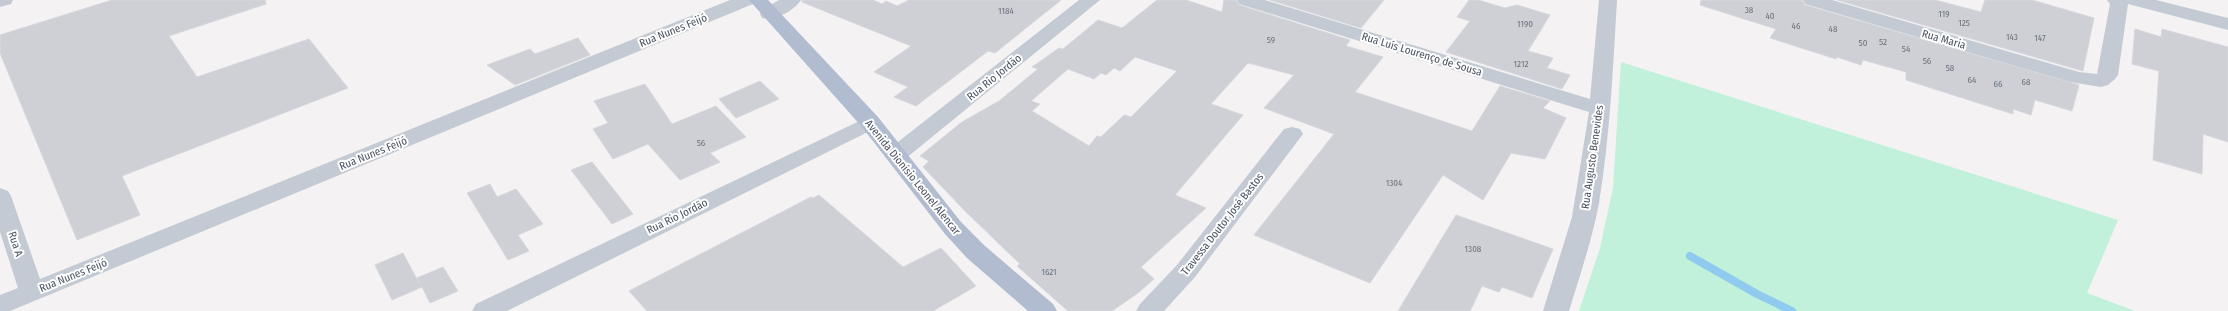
<svg xmlns="http://www.w3.org/2000/svg" width="2228" height="311" font-family="'Fira Sans Condensed',sans-serif">
  <rect width="100%" height="100%" fill="#f4f2f2"/>
  <path fill="#c1f1db" d="M1621,62L2118,220L2087,293L2135,311H1579L1600,248L1613,188Z"/>
  <g fill="none" stroke-linecap="round" stroke-linejoin="round">
    <path stroke="#8ecbee" stroke-width="8" d="M1690,256L1757,294L1792,311"/>
  </g>
  <path fill="#ced0d6" stroke="#d6d7dd" fill-rule="evenodd" d="M112,0H265L266,4L169,36L197,77L309,39L348,88L122,176L140,215L77,240L0,53V35Z
    M802,0H873L882,4L886,1L897,6L909,0H1061L995,53L988,51L916,106L894,97L908,87L874,72L911,46L802,2Z
    M1157,0H1186L1222,12L1224,0H1236L1239,5L1350,40L1346,46L1383,57L1355,92L1472,131L1500,86L1550,101L1543,108L1566,118L1545,159L1511,153L1483,200L1443,175L1370,283L1254,235L1334,134L1264,108L1294,75L1248,63L1211,104L1243,115L1175,195L1206,208L1141,267L1154,279L1138,293L1112,311H1068L1017,266L1020,264L966,212L923,167L929,161L920,156L962,122L999,101L1038,69L1032,67L1059,48L1063,49L1098,20L1122,28ZM1135,57L1177,71L1131,117L1124,115L1101,137L1097,136L1089,146L1032,111L1040,104L1031,101L1068,69L1094,79L1101,73L1106,75L1114,68L1120,71Z
    M1270,0H1384L1361,28Z
    M1469,0H1478L1505,8L1517,5L1550,15L1528,51L1553,58L1547,68L1570,75L1562,89L1446,52L1470,21L1457,17Z
    M1701,0H1802L1805,5L2079,85L2072,111L2035,100L2031,115L2013,109V114L1906,80V72L1863,60L1861,65L1837,57L1836,59L1770,38L1776,29L1700,5Z
    M1837,0H1935L1981,12L1985,0H2032L2094,18L2083,71Z
    M2135,29L2161,37L2162,29L2228,47V142L2203,134L2202,174L2153,160L2159,71L2132,64Z
    M578,38L590,55L515,85L487,65L530,49L535,54Z
    M760,81L779,99L736,118L719,99Z
    M645,84L672,124L716,106L746,137L710,153L720,162L680,180L648,144L613,159L593,129L608,123L594,101Z
    M592,162L633,214L612,224L571,170Z
    M490,184L497,197L516,189L543,224L518,235L529,251L508,260L467,193Z
    M819,195L903,267L941,248L976,286L933,311H647L629,291L811,197L813,198Z
    M1456,215L1553,249L1532,298L1502,287L1499,292L1482,286L1470,311H1398Z
    M403,253L419,283L417,278L443,267L458,291L430,303L422,287L392,300L375,265Z"/>
  <g fill="none" stroke-linecap="round" stroke-linejoin="round">
    <path fill="#c3cad3" fill-rule="evenodd" d="M0,0H13L11,4L0,7Z
      M730,0H755L753,4L10,311H0V295L18,288L0,232V188L8,191L11,196L40,279Z
      M779,0H801C794,11 775,21 762,18L760,14L762,10Z
      M1079,0H1100L905,159L897,161L889,159L886,154L889,149Z
      M1237,0H1265L1590,99L1599,0H1617C1613,68 1610,136 1599,203C1592,240 1580,275 1569,311H1543L1572,217L1589,112L1239,4Z
      M1803,0H1832L2079,72L2097,74L2110,4L2107,0H2156L2228,18V30L2128,4L2118,75L2115,79L2108,85L2101,87L2070,82L1805,4Z
      M870,116L878,117L881,122L878,127L507,311H472L476,304Z
      M1292,127L1300,129L1303,134L1195,277L1164,311H1136L1140,304L1177,265L1284,129Z"/>
    <path fill="#b2bcd0" fill-rule="evenodd" d="M749,0H768L878,117L961,222L985,246L1053,304L1057,311H1028L967,258L945,234L862,127Z"/>
  </g>
  <g text-anchor="middle" stroke-width="4" stroke-linejoin="round" paint-order="stroke">
    <g font-size="9" fill="#6a727e">
      <text x="1749" y="13">38</text>
      <text x="1006" y="14">1184</text>
      <text x="1944" y="17">119</text>
      <text x="1770" y="19">40</text>
      <text x="1964" y="26">125</text>
      <text x="1525" y="27">1190</text>
      <text x="1796" y="29">46</text>
      <text x="1833" y="32">48</text>
      <text x="2012" y="40">143</text>
      <text x="2040" y="41">147</text>
      <text x="1271" y="43">59</text>
      <text x="1883" y="45">52</text>
      <text x="1863" y="46">50</text>
      <text x="1906" y="52">54</text>
      <text x="1927" y="64">56</text>
      <text x="1521" y="67">1212</text>
      <text x="1950" y="71">58</text>
      <text x="1972" y="83">64</text>
      <text x="2026" y="85">68</text>
      <text x="1998" y="87">66</text>
      <text x="701" y="146">56</text>
      <text x="1394" y="186">1304</text>
      <text x="1473" y="252">1308</text>
      <text x="1049" y="275">1621</text>
    </g>
    <g font-size="11" fill="#495260" stroke="#fff">
      <text transform="translate(673 30) rotate(-22)" y="4">Rua Nunes Feijó</text>
      <text transform="translate(1944 39) rotate(16)" y="4">Rua Maria</text>
      <text transform="translate(1422 54) rotate(17)" y="4">Rua Luís Lourenço de Sousa</text>
      <text transform="translate(994 77) rotate(-39)" y="4">Rua Rio Jordão</text>
      <text transform="translate(373 153) rotate(-22)" y="4">Rua Nunes Feijó</text>
      <text transform="translate(1592 157) rotate(-82)" y="4">Rua Augusto Benevides</text>
      <text transform="translate(913 177) rotate(51)" y="4">Avenida Dionísio Leonel Alencar</text>
      <text transform="translate(677 216) rotate(-26)" y="4">Rua Rio Jordão</text>
      <text transform="translate(1222 224) rotate(-52)" y="4">Travessa Doutor José Bastos</text>
      <text transform="translate(16 244) rotate(72)" y="4">Rua A</text>
      <text transform="translate(73 275) rotate(-22)" y="4">Rua Nunes Feijó</text>
    </g>
  </g>
</svg>
